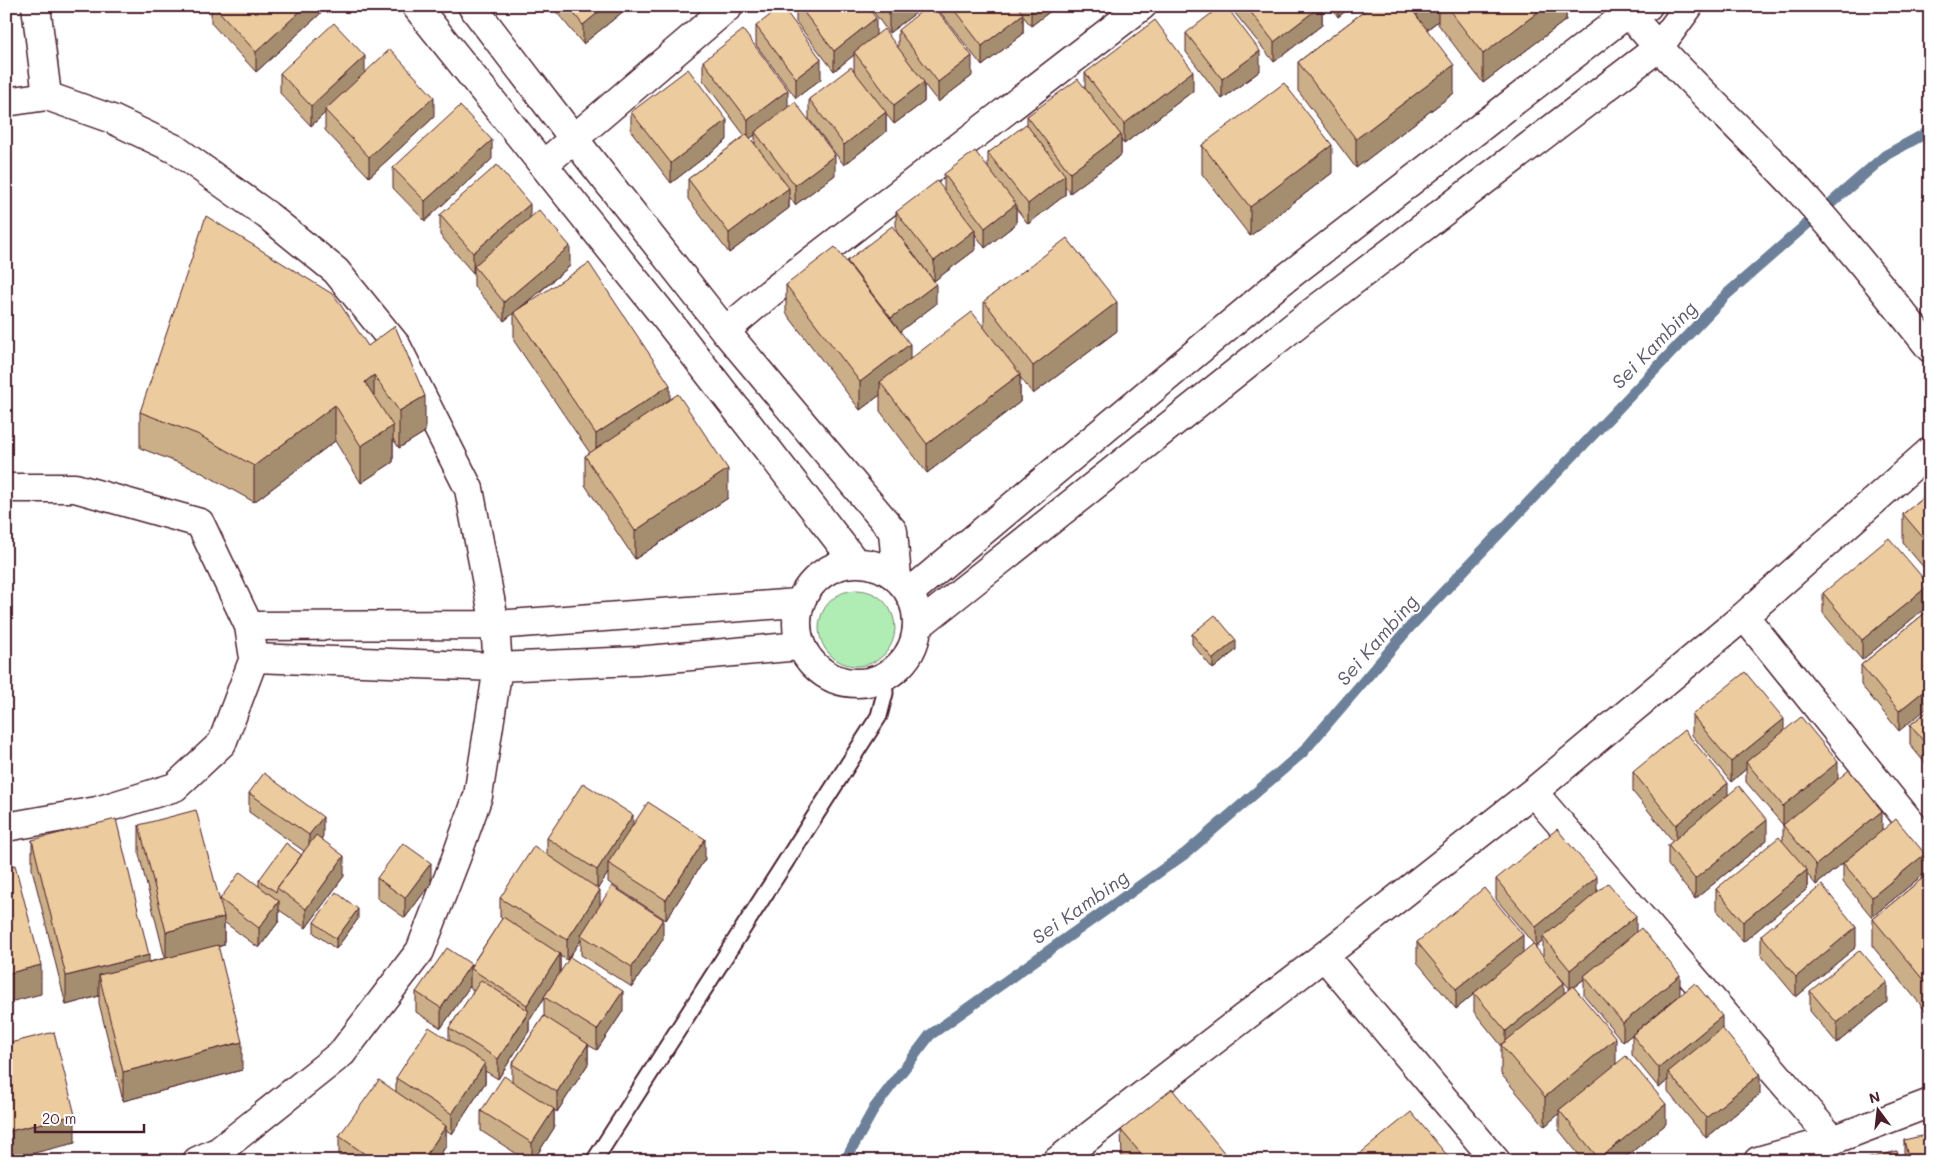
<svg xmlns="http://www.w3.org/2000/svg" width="1936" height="1167" font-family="Mali,sans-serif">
  <rect width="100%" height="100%" fill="#fff"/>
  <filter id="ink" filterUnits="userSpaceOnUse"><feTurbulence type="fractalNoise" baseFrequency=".02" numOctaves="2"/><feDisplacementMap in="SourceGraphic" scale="10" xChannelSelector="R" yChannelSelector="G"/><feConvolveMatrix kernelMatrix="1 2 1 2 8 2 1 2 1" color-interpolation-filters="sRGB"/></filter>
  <g filter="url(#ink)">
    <path fill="#afedb4" stroke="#7c8670" d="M819 628a38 38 0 1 1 76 0a38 38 0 1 1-76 0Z"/>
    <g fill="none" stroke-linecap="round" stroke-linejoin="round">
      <path stroke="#6c8099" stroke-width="11" d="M845,1161L875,1107L930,1035L1186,853L1303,752L1410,627L1727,294L1886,155L1930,131"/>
      <defs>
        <path id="lane" d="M594,1161L879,716L885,693L884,677"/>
        <path id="street" d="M36,6L47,96
          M416,6L672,326L855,562
          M472,6L574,139L725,331L893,531L897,578
          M1622,6C1676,70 1739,126 1796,187C1843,238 1886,293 1930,348
          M6,102L47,96L112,119L175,149L267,215L336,271L396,345L469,489L495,625L498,667L478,796L456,858L420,951L342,1053L219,1151L197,1161
          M543,165L729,6
          M725,331L770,293L1142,6
          M6,488H75L200,523L249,626L254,658L222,743L175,787L97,811L6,827
          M797 623a60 60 0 1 1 120 0a60 60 0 1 1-120 0Z
          M909,593L1277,285L1628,13L1648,6
          M1744,616L1930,847
          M249,626L495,625L798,603
          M918,626L1302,320L1659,47L1689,6
          M254,658L498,667L637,661L800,646
          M1533,792L1833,1140
          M1324,956L1496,1161
          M1057,1161L1324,956L1533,792L1744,616L1930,451
          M1758,1161L1833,1140L1930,1103"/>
      </defs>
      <use href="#lane" stroke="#4a1f2b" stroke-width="19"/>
      <use href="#street" stroke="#4a1f2b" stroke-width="31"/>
      <use href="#lane" stroke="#fff" stroke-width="15"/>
      <use href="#street" stroke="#fff" stroke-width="28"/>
    </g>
    <path fill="#cbaf88" stroke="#4a1f2b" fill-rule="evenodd" d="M211,6H320V14L256,72L211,23Z
      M553,6H630L583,44L553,8Z
      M796,6H867L876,35L898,47V30L972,76L938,102L924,84V102L894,124L886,114V132L844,165L809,119V99L854,71V55L834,71L796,22Z
      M869,6H925L889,33Z
      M937,6H1057L1031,26L1023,16V34L982,66L937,8Z
      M1234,6H1322V25L1274,62L1234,12Z
      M1330,6H1352L1338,17Z
      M1371,6H1566V20L1483,83L1438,24V21L1427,30L1454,93L1356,168L1298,91V62Z
      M756,26L821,79L796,98L756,45Z
      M1186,33L1260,71L1222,99L1186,52Z
      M703,61L788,107L835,175L795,205L789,196V208L729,253L688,199V179L745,136L703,80ZM755,135V144L750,138Z
      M280,73H365L434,117L369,177L325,130V113L311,126L280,93Z
      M1085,73L1193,91L1124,144L1121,140V155L1070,193L1065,186V195L1028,224L1016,208V224L985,248L975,234V250L934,281L896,231V212L944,191V174L988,169V153L1027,126V116L1085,88Z
      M631,112L727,140L671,183L631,131Z
      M1202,145L1332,173L1250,236L1202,174Z
      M492,159L425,221L393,188V168Z
      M440,215L530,218L570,266L520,309L670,399L728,498L635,559L585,485V456L590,453L514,341V313L504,321L474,286V272L473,273L440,235Z
      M847,261L936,304L900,331L910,359L984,327V301L1117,331L1033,394L1020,377V402L927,473L880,411V395L860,410L786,313V285L847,263Z
      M368,346L425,432L399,448L393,439V462L361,483L335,441L254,502L197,470L140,448V412Z
      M1930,492V575L1903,543V514Z
      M1823,593L1929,605L1862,660L1823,613Z
      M1930,609L1899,731L1861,685V665Z
      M1192,634L1236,650L1213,669L1192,644Z
      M1930,709V769L1910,745V725Z
      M1692,715L1784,732L1838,780L1882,830L1925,873L1872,917L1843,882V863L1816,885L1807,874V889L1743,942L1716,909V889L1783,840V825L1746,782V769L1731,782L1692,735Z
      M1633,772L1728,796L1767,840L1695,899L1668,865V845L1673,841L1633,792Z
      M249,793L323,836L321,839L344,876L306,928L279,910V921L259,948L224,922V945L218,947L242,1070L123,1101L99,1003V996L66,1005L32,869V840L149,962L165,958L139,854V825L220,901V899L259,886V880L302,855L304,851L249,812Z
      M633,825L705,859L666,920L608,882V873L598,888L600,904L663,939L632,987L581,955V940L567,960L560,956V972L623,1011L597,1050L588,1045V1064L557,1112L554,1110V1128L533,1161H528L481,1131V1111L512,1082V1064L544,1016V998L529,1021V1031L498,1079L485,1071V1083L452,1134L446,1130V1146L436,1161H346L339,1156V1136L396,1092V1078L449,1040V1028L474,991L470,988V986L441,1028L416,1012V992L471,966L502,919L500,917V898L547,855V838Z
      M1930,872V1015H1929L1873,947V919Z
      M377,878L431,883L405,918L377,898Z
      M1496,879L1597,892L1636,933L1680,995L1623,1042L1584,995V979L1574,987L1616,1064L1666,1124L1621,1161H1584L1559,1130V1114L1545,1126L1501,1074V1045L1474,1012V994L1456,1009L1417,962V942L1523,953L1543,956V941L1536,947L1496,899ZM1552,968L1570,989L1564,993Z
      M358,919L336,949L314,933V922Z
      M1761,935L1856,947L1796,997L1761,955Z
      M1810,991L1887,1002L1837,1043L1810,1011Z
      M1722,1029L1760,1094L1706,1138L1668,1092V1080L1659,1088L1632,1055V1035Z
      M1121,1130L1231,1161H1119L1122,1159Z
      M1904,1140L1930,1161H1904Z"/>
    <path fill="#a58e6f" stroke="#4a1f2b" d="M306,6H320V14L256,72V52Z
      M606,6H630L583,44V25Z
      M898,6H925L889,33V13Z
      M1031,6H1057L1031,26Z
      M1321,6H1322V25L1274,62V42Z
      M1338,6H1352L1338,17Z
      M1420,6H1438V21L1417,37V8Z
      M1546,6H1566V20L1483,83V54Z
      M1023,14V34L982,66V46Z
      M876,18V38L854,52V55L834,71V51Z
      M1260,51V71L1222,99V79Z
      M365,56V76L325,110V113L311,126V106Z
      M972,56V76L938,102V82Z
      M821,59V79L796,98V78Z
      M1454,65V93L1356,168V139Z
      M1193,71V91L1124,144V124Z
      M924,82V102L894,124V105Z
      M788,90V110L755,132V135L748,140V120Z
      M434,97V117L369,177V157Z
      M886,112V132L844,165V145Z
      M727,120V140L671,183V163Z
      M1121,135V155L1070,193V173Z
      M492,140V159L425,221V201Z
      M1332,145V173L1250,236V207Z
      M835,155V175L795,205V185Z
      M1065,175V195L1028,224V204Z
      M789,188V208L729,253V233Z
      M530,204V224L474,266V272L473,273V253Z
      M1016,204V224L985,248V228Z
      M975,230V250L934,281V261Z
      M570,246V266L504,321V302Z
      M936,284V304L891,338V318Z
      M1117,302V331L1033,394V366Z
      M910,344V373L880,382V395L860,410V382Z
      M1020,374V402L927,473V444Z
      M374,375V412L365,382Z
      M670,385V414L596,463V434Z
      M425,396V432L399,448V411Z
      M335,405V441L254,502V466Z
      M393,426V462L361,483V446Z
      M728,469V498L635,559V531Z
      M1929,585V605L1862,660V640Z
      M1236,640V650L1213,669V659Z
      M1930,686V706L1899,731V711Z
      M1784,719V738L1746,762V769L1731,782V762Z
      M1838,762V781L1783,826V806Z
      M1728,783V803L1676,845V825Z
      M1882,811V831L1816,885V865Z
      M633,815V835L608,863V873L597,890V870Z
      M323,817V836L309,855V835Z
      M1767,820V840L1695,899V879Z
      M705,839V859L666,920V900Z
      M1925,854V873L1872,917V897Z
      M344,856V876L306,928V909Z
      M431,863V883L405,918V898Z
      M1807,870V889L1743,942V922Z
      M1597,877V896L1543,937V941L1536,947V927Z
      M600,890V909L581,935V940L567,960V940Z
      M279,901V921L259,948V928Z
      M358,909V919L336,949V939Z
      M1636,916V936L1584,976V979L1570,990V970Z
      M224,917V945L166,960V932Z
      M663,919V939L632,987V967Z
      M1856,927V947L1796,997V977Z
      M1523,935V954L1474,993V994L1456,1009V989Z
      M560,954V973L544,997V998L529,1021V1031L498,1079V1059L527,1015V1005Z
      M149,955V984L99,975V996L66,1005V976Z
      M471,964V969L470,968V986L441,1028V1008Z
      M41,965V994L6,1003V974Z
      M1680,975V995L1623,1042V1023Z
      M1887,982V1002L1837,1043V1023Z
      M1564,983V1003L1506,1051V1031Z
      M1930,986V1015H1929V987Z
      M623,991V1011L597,1050V1030Z
      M1722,1016V1036L1668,1072V1080L1659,1088V1068Z
      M1616,1038V1067L1559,1110V1114L1545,1126V1097Z
      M242,1042V1070L123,1101V1072Z
      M588,1044V1064L557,1112V1092Z
      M485,1063V1083L452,1134V1114Z
      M1760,1074V1094L1706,1138V1118Z
      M1666,1104V1124L1621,1161H1599V1159Z
      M554,1109V1128L533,1161H532V1143Z
      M75,1115V1143L6,1160V1132Z
      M446,1126V1146L436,1161H422Z"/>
    <path fill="#eccb9e" stroke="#4a1f2b" d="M214,6H306L256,52Z
      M568,6H606L583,25Z
      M782,6L821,59L796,78L756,26Z
      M799,6H867L876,18L834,51Z
      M884,6H898L889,13Z
      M928,6H934L972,56L938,82L898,30Z
      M951,6H1017L1023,14L982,46Z
      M1221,6H1226L1260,51L1222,79L1186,33Z
      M1246,6H1321L1274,42Z
      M1371,6H1409L1454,65L1356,139L1298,62Z
      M1446,6H1546L1483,54Z
      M1155,20L1193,71L1124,124L1085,73Z
      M334,23L365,56L311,106L280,73Z
      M884,29L924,82L894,105L854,52Z
      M743,30L788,90L748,120L703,61Z
      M390,49L434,97L369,157L325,110Z
      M851,67L886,112L844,145L809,99Z
      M688,69L727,120L671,163L631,112Z
      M1078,79L1121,135L1070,173L1027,116Z
      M1284,83L1332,145L1250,207L1202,145Z
      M795,102L835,155L795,185L755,132Z
      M460,106L492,140L425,201L393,168Z
      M1026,124L1065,175L1028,204L988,153Z
      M747,134L789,188L729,233L688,179Z
      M975,151L1016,204L985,228L944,174Z
      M497,165L530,204L473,253L440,215Z
      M937,181L975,230L934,261L896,212Z
      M539,210L570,246L504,302L474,266Z
      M206,216L334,295L368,346L395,326L425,396L399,411L374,375L365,382L393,426L361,446L335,405L254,466L197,434L140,412Z
      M892,226L936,284L891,318L847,261Z
      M1067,238L1117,302L1033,366L984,301Z
      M835,247L910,344L860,382L786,285Z
      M589,263L670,385L596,434L514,312Z
      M972,312L1020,374L927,444L880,382Z
      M678,394L728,469L635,531L585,456Z
      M1930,492V546L1903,514Z
      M1889,538L1929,585L1862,640L1823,593Z
      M1930,609V686L1899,711L1861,665Z
      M1215,615L1236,640L1213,659L1192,634Z
      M1745,672L1784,719L1731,762L1692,715Z
      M1930,709V749L1910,725Z
      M1801,717L1838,762L1783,806L1746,762Z
      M1684,730L1728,783L1676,825L1633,772Z
      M1849,770L1882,811L1816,865L1783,825Z
      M264,773L323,817L309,835L249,793Z
      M583,783L633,815L597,870L547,838Z
      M1739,786L1767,820L1695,879L1668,845Z
      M648,802L705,839L666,900L608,863Z
      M196,810L224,917L166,932L139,825Z
      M116,819L149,955L66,976L32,840Z
      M1896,819L1925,854L1872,897L1843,863Z
      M1557,829L1597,877L1536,927L1496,879Z
      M316,835L344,856L306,909L277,888Z
      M1779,837L1807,870L1743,922L1716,889Z
      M286,843L302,855L277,888L276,892L259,880Z
      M403,843L431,863L405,898L377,878Z
      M534,846L600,890L567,940L500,898Z
      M15,865L41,965L6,974V867Z
      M240,872L279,901L259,928L220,899Z
      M1930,872V986L1929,987L1873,919Z
      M1608,883L1636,916L1570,970L1543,937Z
      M1822,885L1856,927L1796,977L1761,935Z
      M612,886L663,919L632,967L581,935Z
      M1484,888L1523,935L1456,989L1417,942Z
      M336,892L358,909L336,939L314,922Z
      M503,917L560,954L527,1005L470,968Z
      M1641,928L1680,975L1623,1023L1584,976Z
      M1533,944L1564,983L1506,1031L1474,993Z
      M218,945L242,1042L123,1072L99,975Z
      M447,948L471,964L441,1008L416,992Z
      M1860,950L1887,982L1837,1023L1810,991Z
      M570,957L623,991L597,1030L544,997Z
      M481,980L529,1011L498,1059L449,1028Z
      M1695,983L1722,1016L1659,1068L1632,1035Z
      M1573,986L1616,1038L1545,1097L1501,1045Z
      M544,1016L588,1044L557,1092L512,1064Z
      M429,1027L485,1063L452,1114L396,1078Z
      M1722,1028L1760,1074L1706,1118L1668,1072Z
      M54,1032L75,1115L6,1132V1044Z
      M1626,1056L1666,1104L1599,1159L1559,1110Z
      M504,1076L554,1109L532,1143L481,1111Z
      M379,1080L446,1126L422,1161H375L339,1136Z
      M1172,1089L1231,1161H1147L1121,1130Z
      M1411,1112L1452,1161H1361L1357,1156Z
      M1930,1134V1161H1909L1904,1140Z
      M1897,1151L1900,1161H1859Z
      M1123,1158L1125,1161H1119Z"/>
  </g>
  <g text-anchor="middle" stroke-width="4" stroke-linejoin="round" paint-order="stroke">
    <g font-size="19" font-style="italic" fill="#5e586b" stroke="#fff">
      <text transform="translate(1654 345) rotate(-46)" y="7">Sei Kambing</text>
      <text transform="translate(1377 640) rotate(-49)" y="7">Sei Kambing</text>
      <text transform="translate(1080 907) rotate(-35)" y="7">Sei Kambing</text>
    </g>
  </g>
  <rect width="1936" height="1167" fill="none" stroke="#fff" stroke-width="25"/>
  <rect x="12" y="12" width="1911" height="1142" fill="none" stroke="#4a1f2b" stroke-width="2" filter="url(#ink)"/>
  <g transform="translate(1878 1110) rotate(345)" stroke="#ffffff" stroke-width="4" paint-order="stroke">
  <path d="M0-4L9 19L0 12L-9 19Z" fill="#4a1f2b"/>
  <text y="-8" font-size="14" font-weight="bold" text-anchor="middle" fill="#4a1f2b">N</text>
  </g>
  <path d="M35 1124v8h109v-8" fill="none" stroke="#4a1f2b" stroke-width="2.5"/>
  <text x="42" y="1124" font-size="15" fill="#4a1f2b" stroke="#ffffff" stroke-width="4" paint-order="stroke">20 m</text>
</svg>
